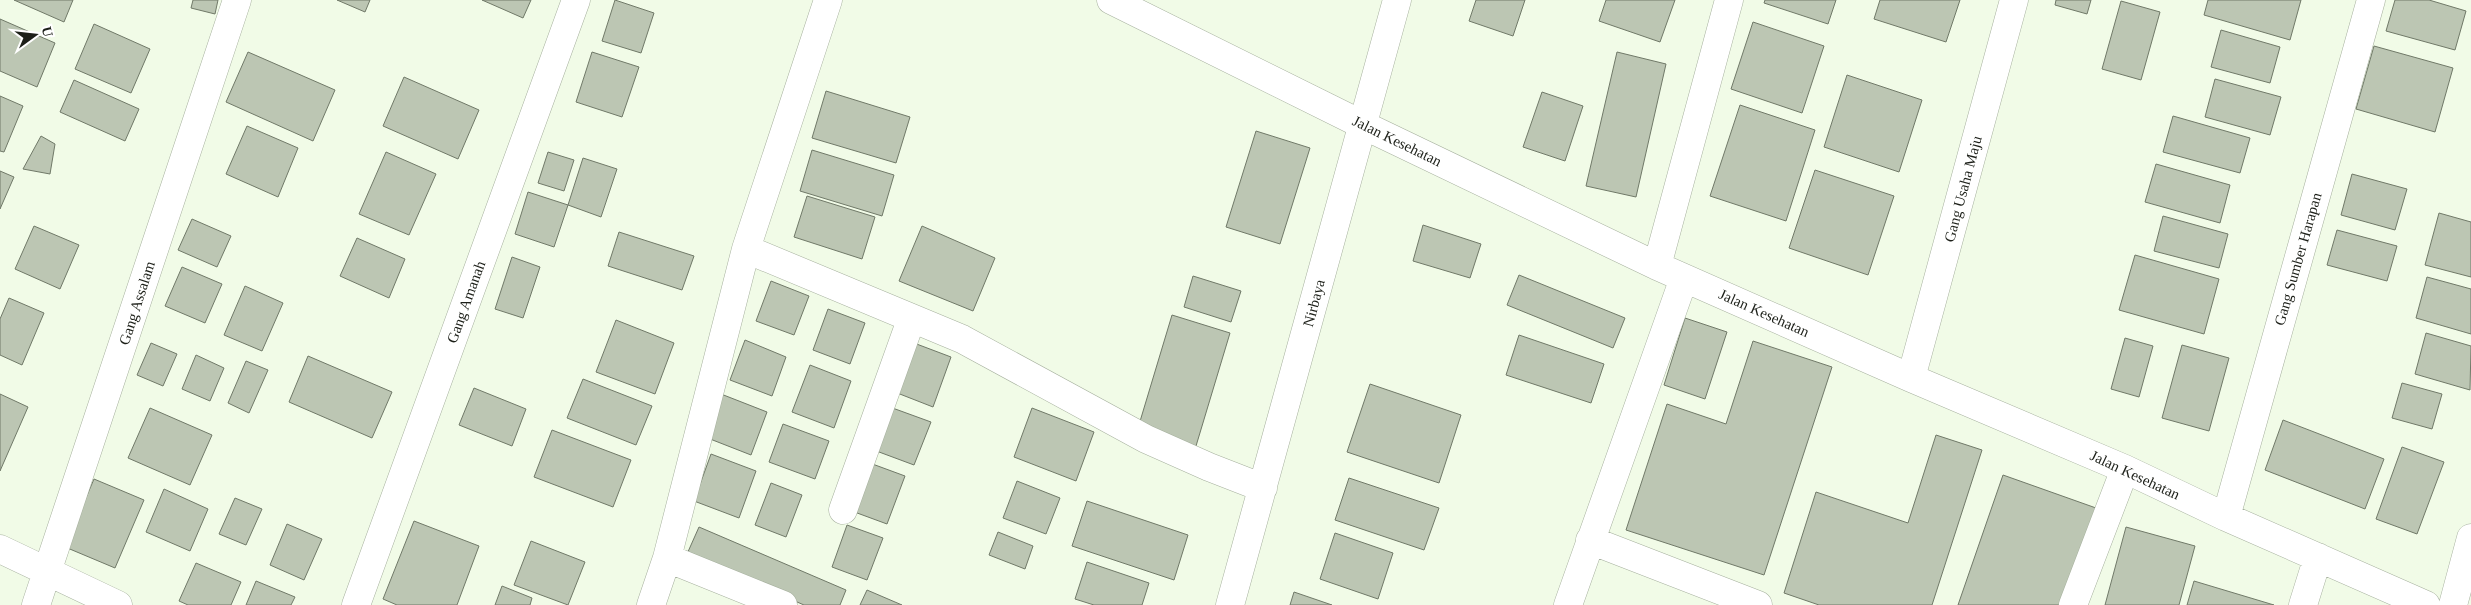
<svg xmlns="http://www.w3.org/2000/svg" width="2471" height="605" font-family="'Times New Roman',serif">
  <rect width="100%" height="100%" fill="#f1fbe7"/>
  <path fill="#bcc6b3" stroke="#707968" d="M14,0H73L64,22Z
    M193,0H218L215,14L191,8Z
    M337,0H370L365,12Z
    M482,0H531L523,18Z
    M615,0L654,13L641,53L602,41Z
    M1476,0H1525L1513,36L1469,21Z
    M1606,0H1675L1660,42L1599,21Z
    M1765,0H1836L1828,24L1764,3Z
    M1880,0H1960L1946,42L1874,19Z
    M2056,0H2091L2087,14L2055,5Z
    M2208,0H2301L2290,40L2204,15Z
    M2395,0H2429L2466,11L2455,50L2386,31Z
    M2121,1L2160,12L2141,80L2102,69Z
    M0,19L55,43L37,87L0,71Z
    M1753,22L1824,46L1802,113L1731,89Z
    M94,24L150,49L131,93L75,69Z
    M2221,30L2280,47L2270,83L2211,67Z
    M2374,46L2453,68L2435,132L2356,109Z
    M248,52L335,90L313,141L226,102Z
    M592,52L639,67L622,117L576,102Z
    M1617,52L1666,64L1636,197L1586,186Z
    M1847,75L1922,100L1899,172L1824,147Z
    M404,77L479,110L458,159L383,126Z
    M2215,79L2281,97L2270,135L2205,117Z
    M74,80L139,109L125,141L60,112Z
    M826,91L910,117L896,163L812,138Z
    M1542,92L1583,106L1565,161L1523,147Z
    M0,96L23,106L4,152L0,151Z
    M1740,105L1815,130L1786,221L1710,196Z
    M2173,116L2250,138L2240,173L2163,152Z
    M247,126L298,148L278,197L226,174Z
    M1256,131L1310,148L1280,244L1226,227Z
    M41,136L55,144L50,174L23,169Z
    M812,150L894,175L882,216L800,191Z
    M386,152L436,174L409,235L359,214Z
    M548,152L574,160L564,191L538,183Z
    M583,158L617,169L601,217L568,205Z
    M2156,164L2230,185L2220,223L2145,202Z
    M1815,170L1894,196L1868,275L1789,248Z
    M0,171L14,177L0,209Z
    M2352,174L2407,189L2395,230L2341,215Z
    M528,192L568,205L554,247L515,234Z
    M807,196L875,217L862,259L794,237Z
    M2439,213L2471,222V277L2425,265Z
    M2163,216L2228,234L2219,268L2154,251Z
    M192,219L231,236L217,267L178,250Z
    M1423,225L1481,244L1470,278L1413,261Z
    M34,226L79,245L60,289L15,269Z
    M922,226L995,258L973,311L899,281Z
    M2337,230L2397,246L2387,281L2327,265Z
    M619,232L694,256L682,290L608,266Z
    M357,238L405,259L389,298L340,276Z
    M2135,255L2219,279L2204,334L2119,310Z
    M512,257L540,267L523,318L495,309Z
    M182,267L222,284L205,323L165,306Z
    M1519,275L1625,318L1613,348L1507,305Z
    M1193,276L1241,291L1231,322L1184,307Z
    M2427,277L2471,289V334L2416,318Z
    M771,281L809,296L794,335L756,321Z
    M245,286L283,303L262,351L224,335Z
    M9,298L44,313L22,365L0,355V319Z
    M828,309L865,323L850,364L813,350Z
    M1172,315L1230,333L1196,446L1138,428Z
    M1685,318L1727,332L1705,399L1664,385Z
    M616,320L674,343L655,394L596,372Z
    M2426,333L2471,346L2470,390L2415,374Z
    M1519,335L1604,364L1591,403L1506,375Z
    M2125,338L2153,346L2139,397L2111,389Z
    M745,340L786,357L772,396L730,380Z
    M906,340L951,357L933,407L887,389Z
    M1753,341L1832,367L1764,575L1626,530L1667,404L1726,424Z
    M151,343L177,354L163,386L137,375Z
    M2182,345L2229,358L2209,431L2162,418Z
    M196,355L224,368L210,401L182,389Z
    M308,356L392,392L372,438L289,402Z
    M246,361L268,370L249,413L228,403Z
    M810,365L851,381L834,428L792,412Z
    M583,379L652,406L636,445L567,418Z
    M2402,383L2442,394L2432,429L2392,418Z
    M1370,384L1461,415L1439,483L1347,452Z
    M474,388L526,409L512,446L459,425Z
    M0,394L28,407L0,471Z
    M721,394L767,412L751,455L705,437Z
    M887,406L931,422L914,465L871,449Z
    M150,408L212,435L190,485L128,458Z
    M1032,408L1094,432L1076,481L1014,457Z
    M2283,420L2384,459L2365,509L2265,470Z
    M783,424L829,441L815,479L769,462Z
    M552,430L631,460L613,507L534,477Z
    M1936,435L1982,450L1932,605H1819L1784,593L1816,492L1908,523Z
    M2402,447L2444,462L2417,534L2376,519Z
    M711,454L756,471L739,518L694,501Z
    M867,462L905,476L887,524L849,510Z
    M2003,475L2096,508L2062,605H1958Z
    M1349,478L1439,508L1424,550L1335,520Z
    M94,479L144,500L115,568L65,547Z
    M1017,481L1060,498L1046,534L1003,518Z
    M771,483L802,495L786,537L755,525Z
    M164,489L208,509L190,551L146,532Z
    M235,498L262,509L246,545L219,534Z
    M1087,501L1188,535L1174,580L1072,546Z
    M414,521L479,546L457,605H397L383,599Z
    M287,524L322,539L304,580L270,565Z
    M847,525L883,538L867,580L832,567Z
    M699,527L846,590L840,605H804L687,554Z
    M2126,527L2195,546L2179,605H2105Z
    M998,532L1033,546L1025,569L989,555Z
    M1335,533L1393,553L1378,599L1320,579Z
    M531,541L585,562L568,605L514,585Z
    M1087,562L1149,583L1142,605H1094L1075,599Z
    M196,563L241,582L231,605H188L179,601Z
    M256,581L295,597L291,605H246Z
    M2194,581L2274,605H2187Z
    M502,586L532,598L530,605H495Z
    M867,590L902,605H860Z
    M1294,592L1332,605H1290Z"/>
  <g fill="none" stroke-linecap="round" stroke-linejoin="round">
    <defs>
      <path id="minor" d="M1111,0L1363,125L1657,266L1911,378L2125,469L2226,517L2426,605
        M746,249L962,339L1146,439L1209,467L1263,488
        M1657,266L1729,0
        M1911,378L2014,0
        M843,510L911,320
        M2226,517L2371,0
        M1590,540L1758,605
        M0,549L118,605
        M667,558L783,605
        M36,605L237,0
        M356,605L576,0
        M651,605L667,558L746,249L828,0
        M1230,605L1397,0
        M1568,605L1684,278
        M2073,605L2125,469
        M2303,605L2318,557
        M2453,605L2471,538"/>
    </defs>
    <use href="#minor" stroke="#a6b09e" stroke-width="29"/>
    <use href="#minor" stroke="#fff" stroke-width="28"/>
  </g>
  <g text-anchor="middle" stroke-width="5" stroke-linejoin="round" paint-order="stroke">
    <g font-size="15" fill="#1c1f18" stroke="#fff">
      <text transform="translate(1397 141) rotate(26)" y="5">Jalan Kesehatan</text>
      <text transform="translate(1963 189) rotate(-75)" y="5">Gang Usaha Maju</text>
      <text transform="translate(2298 259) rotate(-74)" y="5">Gang Sumber Harapan</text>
      <text transform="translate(466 302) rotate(-70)" y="5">Gang Amanah</text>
      <text transform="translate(137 303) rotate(-72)" y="5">Gang Assalam</text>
      <text transform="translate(1314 303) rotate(-75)" y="5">Nirbaya</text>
      <text transform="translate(1764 313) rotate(24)" y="5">Jalan Kesehatan</text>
      <text transform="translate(2135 475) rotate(25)" y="5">Jalan Kesehatan</text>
    </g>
  </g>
  <g transform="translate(35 35) rotate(75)" stroke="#ffffff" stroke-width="4" paint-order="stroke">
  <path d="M0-4L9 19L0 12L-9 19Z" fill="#1c1f18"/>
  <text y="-8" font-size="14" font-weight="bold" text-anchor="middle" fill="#1c1f18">U</text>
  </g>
</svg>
